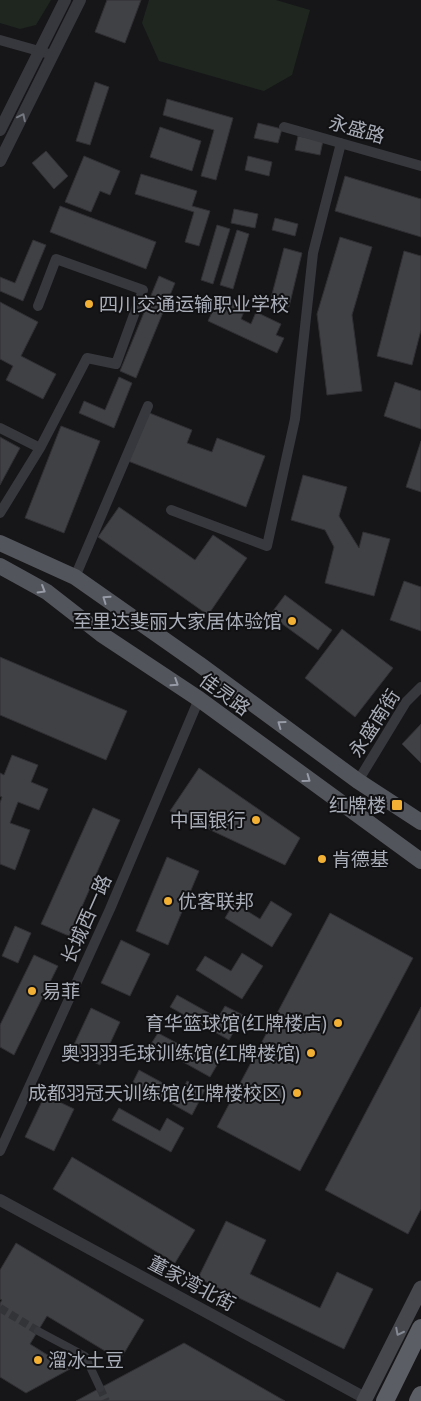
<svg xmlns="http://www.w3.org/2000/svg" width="421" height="1401" font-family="Mulish,'Noto Sans SC',sans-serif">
  <rect width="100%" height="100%" fill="#161618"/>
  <path fill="#1e261f" d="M0,0H51L36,25L20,29L0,23Z
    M149,0H276L310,10L292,75L264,91L159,61L142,23Z"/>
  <path fill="#404145" stroke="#303034" d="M107,0H141L125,43L95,32Z
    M95,82L109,87L90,145L76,141Z
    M167,99L233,118L216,180L201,176L214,130L163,115Z
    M258,123L282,129L278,143L254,138Z
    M160,127L201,141L192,171L150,157Z
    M298,136L323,141L320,155L295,150Z
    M46,151L68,176L54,189L32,163Z
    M84,156L120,171L110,195L100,191L91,212L65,202Z
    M248,156L272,162L269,176L245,170Z
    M141,174L197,191L192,206L210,211L199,246L185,242L194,212L135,194Z
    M345,176L421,199V237L335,211Z
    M60,206L156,242L146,269L50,232Z
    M234,209L258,214L255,228L231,223Z
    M275,218L298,224L295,236L272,230Z
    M217,225L230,229L213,284L201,280Z
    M237,230L249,234L233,289L220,285Z
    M340,237L372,247L352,315L362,391L327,395L317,314Z
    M33,240L46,245L23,301L0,291V277L15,283Z
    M284,248L302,253L289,307L270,302Z
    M404,251L421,256V330L412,365L377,356Z
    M159,276L175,283L136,378L120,371Z
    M220,295L246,307L241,319L251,324L256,312L281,324L276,335L284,338L277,353L208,321Z
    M0,302L38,322L21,356L56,374L43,399L6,380L13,366L0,359Z
    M119,377L132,383L114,428L79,413L84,401L105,410Z
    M395,382L421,391V429L384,416Z
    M147,412L192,430L187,443L212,452L217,438L265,456L246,507L128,461Z
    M61,426L100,441L64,533L25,518Z
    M0,437L20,448L0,485Z
    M421,441V492L406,487Z
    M303,475L347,487L339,516L359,548L363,532L390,539L374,596L325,583L334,547L325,530L291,520Z
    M119,507L195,560L213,535L247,558L208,615L98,537Z
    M404,581L421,587V631L390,620Z
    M285,595L332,630L318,650L270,615Z
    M342,629L393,668L355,717L305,678Z
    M0,657L127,711L106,760L0,715Z
    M421,724V763L402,744Z
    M12,755L38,765L31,782L48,789L39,810L18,802L10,823L30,830L15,870L0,864V803L2,797L0,796V773L4,775Z
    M199,768L300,838L285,865L170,811Z
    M93,808L120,820L69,936L41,924Z
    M167,857L199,871L168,945L136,931Z
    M271,901L292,914L272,947L225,918L234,903L260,919Z
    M330,913L413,958L300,1171L217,1127Z
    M15,926L31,933L18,963L2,956Z
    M121,940L150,954L130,996L101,983Z
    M242,953L263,966L242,999L196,970L205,956L231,971Z
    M34,955L58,966L14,1055L0,1047V1025Z
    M177,995L218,1018L225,1006L243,1015L229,1040L170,1007Z
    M421,1007V1209L408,1234L325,1190Z
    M91,1008L120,1022L100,1065L71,1051Z
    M158,1033L199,1055L206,1043L224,1053L210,1077L151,1044Z
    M139,1070L181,1093L187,1081L205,1090L192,1115L133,1082Z
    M45,1095L74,1109L54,1151L25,1137Z
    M119,1108L160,1131L167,1118L184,1128L171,1152L112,1120Z
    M72,1157L195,1230L175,1263L53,1189Z
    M226,1221L266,1240L250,1274L320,1308L337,1272L373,1289L344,1349L198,1278Z
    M16,1243L144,1320L120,1360L47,1316L30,1344L70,1369L26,1393L0,1377V1303L2,1300L0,1299V1270Z
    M184,1343L285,1401H76L100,1388Z"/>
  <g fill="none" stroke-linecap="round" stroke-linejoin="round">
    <path stroke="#333438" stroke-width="8" stroke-dasharray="8 4" stroke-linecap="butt" d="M0,1308L38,1331
      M100,1388L106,1401"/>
    <path stroke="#37383d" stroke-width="8" d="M38,1331L85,1356L100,1388"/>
    <path stroke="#37383d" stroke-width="10" d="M0,40L46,53
      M284,127L421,166
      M0,428L40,448
      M171,510L267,546L295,419L313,253L341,143
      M0,513L40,448L87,358L116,364L143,290L56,259L38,306
      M75,577L148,406
      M358,781L406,702L421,687
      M0,1151L110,909L199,699"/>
    <path stroke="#37383d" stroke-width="12" d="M0,130L65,0
      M0,161L80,0
      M0,1200L365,1398"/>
    <path stroke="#45474d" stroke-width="15" d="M364,1401L421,1288"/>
    <path stroke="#53555c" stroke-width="16" d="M0,543L75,577L199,664L358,781L421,822
      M0,566L47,592L101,634L199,699L421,861"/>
    <path stroke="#5b5e65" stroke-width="18" d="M385,1401L421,1328
      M418,1401L421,1395"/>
  </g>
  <defs><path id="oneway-chevron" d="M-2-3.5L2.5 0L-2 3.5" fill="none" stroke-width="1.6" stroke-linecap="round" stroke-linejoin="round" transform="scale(1.25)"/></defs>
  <use stroke="#757881" href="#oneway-chevron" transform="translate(22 117) rotate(-64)"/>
  <g stroke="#979ba6">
    <use href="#oneway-chevron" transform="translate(42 590) rotate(31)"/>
    <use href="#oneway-chevron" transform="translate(106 599) rotate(-145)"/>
    <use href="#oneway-chevron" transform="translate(175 683) rotate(33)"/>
    <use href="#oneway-chevron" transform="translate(281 724) rotate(-144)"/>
    <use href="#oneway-chevron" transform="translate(307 779) rotate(36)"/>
  </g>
  <use stroke="#858993" href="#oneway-chevron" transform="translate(399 1332) rotate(117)"/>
  <g fill="#f2b134" stroke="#111113" stroke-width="2">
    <circle cx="89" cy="304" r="5"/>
    <circle cx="292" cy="621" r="5"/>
    <rect x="391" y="799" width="12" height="12" rx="2.5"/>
    <circle cx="256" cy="820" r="5"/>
    <circle cx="322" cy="859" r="5"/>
    <circle cx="168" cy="901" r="5"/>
    <circle cx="32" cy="991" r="5"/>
    <circle cx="338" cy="1023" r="5"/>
    <circle cx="311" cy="1053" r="5"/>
    <circle cx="297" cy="1093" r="5"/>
    <circle cx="38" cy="1360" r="5"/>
  </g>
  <g text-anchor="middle" stroke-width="4" stroke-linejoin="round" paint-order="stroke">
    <g font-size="19" fill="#a8adb8" stroke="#111113">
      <text transform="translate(357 129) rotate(16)" y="7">永盛路</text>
      <text transform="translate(225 694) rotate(36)" y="7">佳灵路</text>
      <text transform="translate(374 723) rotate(-57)" y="7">永盛南街</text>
      <text transform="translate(86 919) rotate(-66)" y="7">长城西一路</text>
      <text transform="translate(192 1283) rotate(28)" y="7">董家湾北街</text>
    </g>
    <g font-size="19" fill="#a8adb8" stroke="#111113" text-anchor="end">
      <text x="99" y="311" text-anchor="start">四川交通运输职业学校</text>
      <text x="282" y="628">至里达斐丽大家居体验馆</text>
      <text x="386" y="812">红牌楼</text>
      <text x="246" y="827">中国银行</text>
      <text x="332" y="866" text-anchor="start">肯德基</text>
      <text x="178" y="908" text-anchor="start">优客联邦</text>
      <text x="42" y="998" text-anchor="start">易菲</text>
      <text x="328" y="1030">育华篮球馆(红牌楼店)</text>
      <text x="301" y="1060">奥羽羽毛球训练馆(红牌楼馆)</text>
      <text x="287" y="1100">成都羽冠天训练馆(红牌楼校区)</text>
      <text x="48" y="1367" text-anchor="start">溜冰土豆</text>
    </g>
  </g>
</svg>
